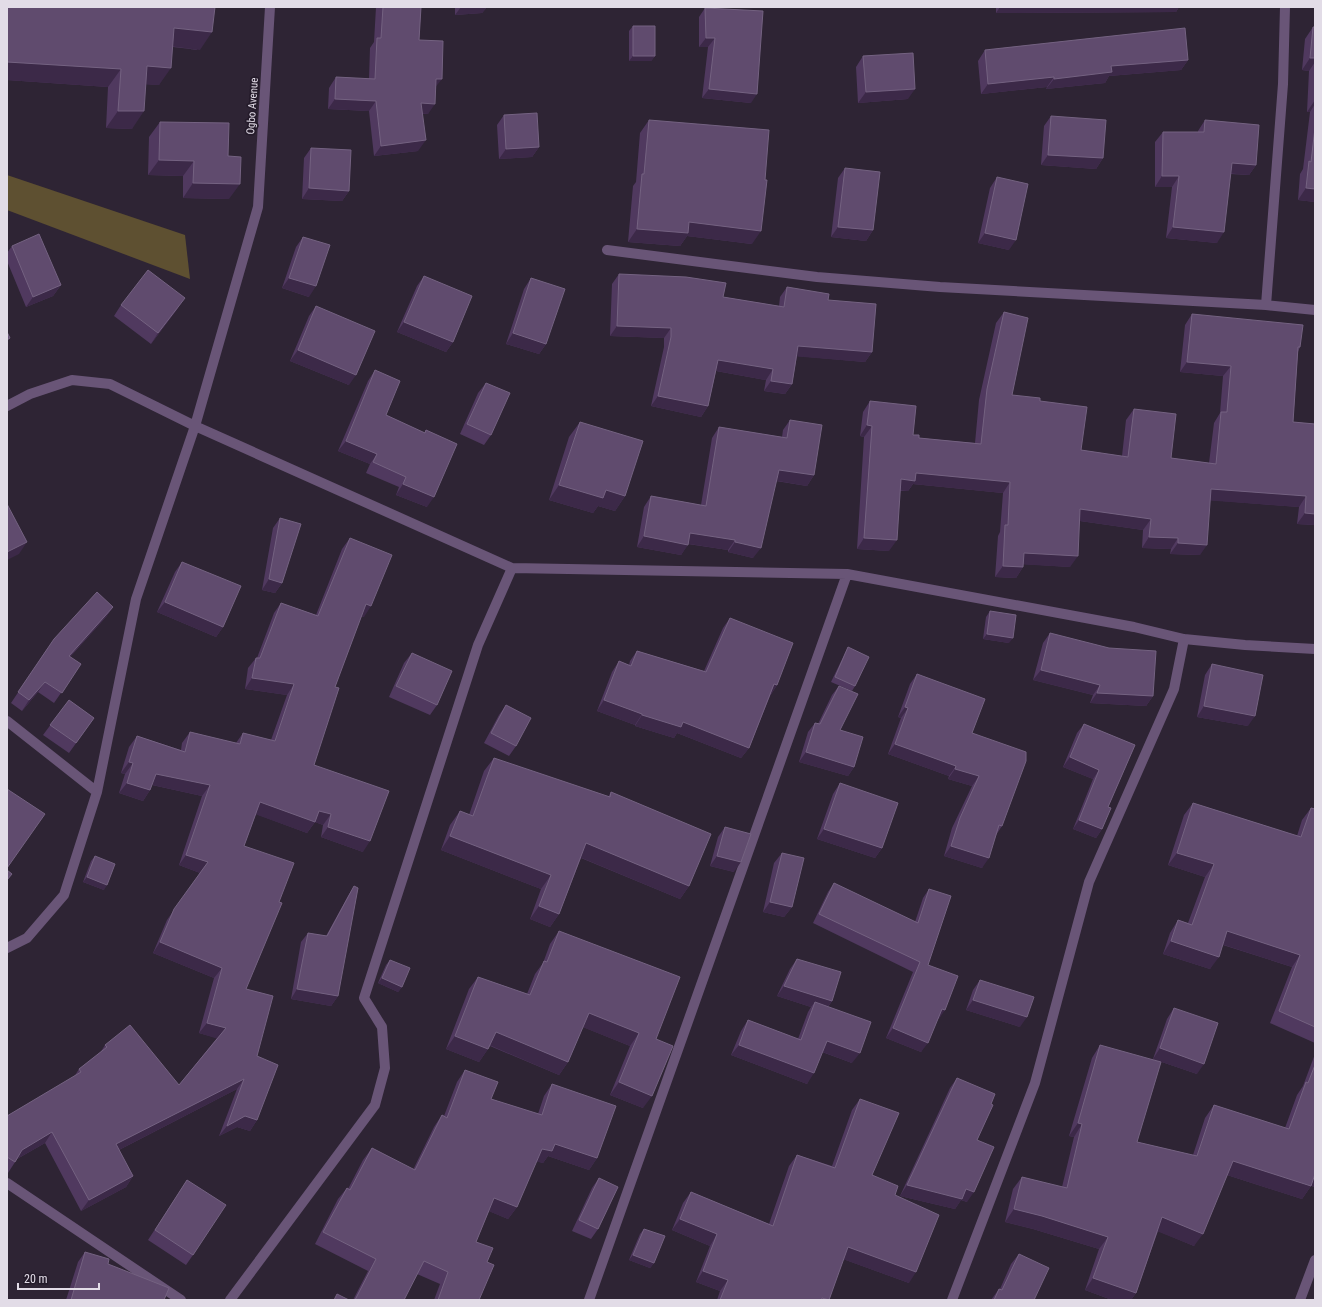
<svg xmlns="http://www.w3.org/2000/svg" width="1322" height="1307" font-family="'Roboto Condensed',sans-serif">
  <rect width="100%" height="100%" fill="#2e2434"/>
  <path fill="#5e5031" d="M7,175L185,235L190,279L7,210Z"/>
  <g fill="none" stroke-linecap="round" stroke-linejoin="round">
    <path stroke="#695577" stroke-width="10" d="M607,250L817,277L940,287L1266,305L1315,310
      M1266,305L1283,84L1285,7
      M7,406L30,394L72,380L110,384L195,426L512,568L847,574L1134,627L1184,639L1245,645L1315,649
      M7,721L97,792
      M7,948L27,938L64,895L97,792L136,599L195,426L258,207L270,7
      M7,1183L181,1300
      M230,1300L375,1105L385,1068L382,1027L364,998L478,645L512,568
      M589,1300L847,574
      M952,1300L1035,1083L1089,882L1174,689L1184,639
      M1300,1300L1315,1260"/>
  </g>
  <path fill="#50395f" d="M7,7L200,50L173,47L159,85L146,84L132,129L106,128L108,87L7,80Z
    M376,7H421L419,40L436,87L428,114H422L418,151L374,156L369,111L328,109L329,88L336,77L369,79L370,48L374,42Z
    M455,7H487L482,13L455,15Z
    M996,7H1181H1179L1176,12L996,13Z
    M705,8L751,103L702,98L708,47H699V17Z
    M633,26L655,56L651,61H629V31Z
    M1313,27H1315V202L1298,200L1300,174L1303,169L1310,112H1307L1309,71L1302,70L1305,39Z
    M985,50L1188,60L1181,70L1109,76L1105,83L1046,89L1047,87L981,94L978,61Z
    M863,56L908,99L858,103L856,67Z
    M504,115L539,147L532,157L499,159L497,125Z
    M1051,116L1103,158L1096,169L1041,165L1044,126Z
    M649,120L752,244L687,236L680,246L628,242L633,186L636,182L640,133Z
    M1205,120L1256,165L1249,175L1231,174L1217,243L1166,238L1172,187H1155V142L1163,132H1198V131Z
    M160,122L228,156L229,199L183,198V176L148,175L149,137Z
    M311,148L349,191L342,201L302,199L304,158Z
    M845,168L873,230L866,241L831,237L838,178Z
    M997,177L1009,250L978,243L990,188Z
    M303,237L309,297L282,288L296,247Z
    M12,246L61,285L53,296L26,307L7,261V253Z
    M619,274L723,297L779,306L780,297L787,287L828,300L872,352L865,362L797,356L792,384L785,394L764,391L766,380L716,371L708,406L701,417L651,406L664,347V338L610,336L612,284Z
    M424,276L453,342L446,352L397,332L417,286Z
    M531,278L546,344L539,354L506,344L524,289Z
    M121,305L178,308L151,344L114,316Z
    M316,306L349,385L290,361L309,316Z
    M1004,312L1012,395L1040,401L1081,450L1122,456L1126,420L1134,409L1171,458L1209,463L1214,423L1220,413L1223,376L1180,372L1185,325L1192,314L1300,347L1298,352L1293,422L1315,424V525L1297,524L1299,507L1210,500L1200,555L1170,554L1171,549L1142,548L1143,530L1080,521L1070,567L1023,564V567L1016,578L995,577L998,536L1000,532L1003,493L913,484L908,491H900L889,551L857,549L864,437L860,436L863,412L870,401L913,435L919,438L975,443L979,400L996,323Z
    M375,370L386,415L424,433L426,430L427,507L396,495L399,487L366,473L370,464L338,451L368,381Z
    M486,383L491,435L484,445L460,434L478,393Z
    M790,420L814,475L807,486L776,481L753,558L728,552V550L688,544L681,555L637,547L644,507L651,496L701,505L712,438L719,427L782,437L783,430Z
    M580,422L625,496L615,511L598,506L593,513L549,500L569,437Z
    M280,518L282,583L275,593L262,590L273,528Z
    M350,538L364,617L361,616L335,687L314,765L363,852L321,837L323,825L315,822L307,833L256,814L244,846L246,989L257,1056V1120L250,1131L237,1127L219,1136L237,1089L119,1150L133,1176L126,1187L81,1211L45,1143L17,1159L8,1173L7,1172V1116L74,1077L79,1069L100,1053L105,1045L179,1085L217,1038L199,1033L214,978L153,953L167,920L200,873L179,865L202,796L152,785L150,790L143,801L119,793L125,774L121,773L129,747L137,736L181,750L182,743L190,732L236,743L243,733L271,740L287,695L245,689L248,668L256,658H257L274,613L281,603L316,615L342,549Z
    M182,562L223,627L216,637L157,612L175,572Z
    M113,607L106,617L70,657L81,664L54,703L38,692L22,711L11,703L47,649Z
    M990,611L1009,643L983,639L986,617Z
    M730,618L777,685L770,696L749,748L741,758L677,733L674,738L635,726V725L597,711L612,672L619,661L629,665L630,661L637,651L704,671L723,628Z
    M1050,633L1153,696L1146,706L1090,703L1093,695L1033,680L1043,643Z
    M848,647L855,686L852,691L831,682L845,653Z
    M412,653L437,705L430,715L389,697L404,663Z
    M1212,664L1248,726L1197,717L1205,675Z
    M917,674L972,733L1002,826L996,835L982,868L944,856L952,828L972,786L948,779L949,776L888,754L901,718L898,717L910,684Z
    M839,686L840,730L854,767L848,776L799,762L808,732L815,723L818,724L832,695Z
    M69,700L94,718L69,753L43,735Z
    M506,705L516,746L509,756L484,743L499,715Z
    M1084,724L1135,745L1108,807L1102,829L1096,838L1073,829L1093,779L1063,767L1077,733Z
    M494,758L608,797L611,792L689,886L680,899L581,858L559,914L550,927L530,919L541,889L441,850L450,825L460,811L469,815L484,771Z
    M840,783L882,848L875,858L817,839L833,794Z
    M1193,803L1297,836L1302,820L1311,808L1315,809V1043L1270,1023L1292,967L1223,945L1210,969L1163,954L1170,933L1178,920L1188,923L1205,877L1168,865L1184,815Z
    M725,827L734,872L710,866L718,837Z
    M782,853L792,907L784,917L763,912L774,863Z
    M95,856L104,890L83,882L91,861Z
    M834,883L915,922L923,898L929,889L928,965L939,1019H938L921,1052L886,1038L913,972L813,923L828,892Z
    M354,886L338,996L331,1006L291,999L301,942L308,933L326,936L348,896Z
    M559,931L656,1039L643,1108L610,1095L630,1046L583,1027L568,1062L559,1075L490,1046L479,1062L446,1049L469,989L478,977L527,994L535,974L543,963L550,944Z
    M797,959L832,1001L828,1007L852,1063L822,1052L807,1084L731,1055L741,1031L748,1020L798,1039L808,1012L811,1007L777,996L790,969Z
    M390,960L402,987L398,992L378,983L386,965Z
    M980,980L1020,1027L966,1010L973,990Z
    M1174,1008L1197,1074L1153,1059L1167,1019Z
    M1100,1045L1137,1142L1193,1155L1205,1118L1214,1105L1285,1128L1297,1095L1303,1086L1315,1054V1187L1311,1186L1302,1199L1227,1175L1194,1246L1158,1231L1136,1293L1131,1300H1112L1085,1290L1099,1249L1033,1229L1005,1222L1013,1189L1022,1177L1062,1187L1074,1137L1069,1136L1092,1058Z
    M465,1070L491,1099L538,1114L544,1096L552,1084L597,1158L589,1170L548,1156L543,1163L536,1161L517,1207L508,1219L489,1211L476,1242L487,1262L479,1300H434L440,1284L417,1274L404,1300H353L368,1271L315,1244L338,1199L347,1188L348,1189L363,1160L372,1148L413,1170L434,1127L442,1115L444,1116L457,1082Z
    M957,1078L977,1140L967,1202L961,1200L955,1209L900,1196L950,1088Z
    M860,1099L872,1175L895,1195L909,1283L843,1259L829,1300H717L720,1291L696,1282L710,1246L672,1230L683,1203L691,1192L769,1224L789,1166L797,1155L832,1166L852,1110Z
    M599,1178L598,1229L591,1239L572,1231L592,1188Z
    M187,1180L193,1255L186,1265L148,1240Z
    M644,1229L654,1263L650,1268L629,1260L640,1234Z
    M85,1252L108,1264L164,1300H66L78,1262Z
    M1019,1254L1034,1300H991L999,1289H1000L1011,1264Z"/>
  <path fill="#3c2948" d="M461,7H487L482,13L455,15Z
    M1000,7H1181H1179L1176,12L996,13Z
    M174,28L212,32L200,50L162,45Z
    M706,38H715L708,47H699Z
    M633,56H655L651,61H629Z
    M1310,58H1315V62L1309,71L1302,70Z
    M1188,60L1181,70L1109,76L1105,83L1046,89L1054,79L1111,66Z
    M7,62L121,69L108,87L7,80Z
    M147,66L171,68L159,85L134,84Z
    M1054,77L1047,87L981,94L988,84Z
    M436,79H442L434,89Z
    M709,89L757,94L751,103L702,98Z
    M915,89L908,99L858,103L866,92Z
    M335,99L376,101L369,111L328,109Z
    M1315,100V104L1310,112H1307Z
    M421,103L435,104L428,114L414,113Z
    M118,111H144L132,129L106,128Z
    M426,140L418,151L374,156L381,146Z
    M539,147L532,157L499,159L506,149Z
    M1048,155L1103,158L1096,169L1041,165Z
    M159,160L194,161L183,176L148,175Z
    M1232,163L1256,165L1249,175L1225,173Z
    M1162,176H1179L1172,187H1155Z
    M193,183L240,184L229,199L183,198Z
    M309,188L349,191L342,201L302,199Z
    M1306,188L1315,189V202L1298,200Z
    M689,222L761,231L752,244L687,236L680,246L628,242L637,229Z
    M838,227L873,230L866,241L831,237Z
    M1173,227L1224,232L1217,243L1166,238Z
    M985,233L1016,240L1009,250L978,243Z
    M289,278L316,286L309,297L282,288Z
    M61,285L53,296L26,307L33,297Z
    M185,298L178,308L151,344L158,333Z
    M404,322L453,342L446,352L397,332Z
    M617,326L671,328L664,338L610,336Z
    M513,333L546,344L539,354L506,344Z
    M798,346L872,352L865,362L791,356Z
    M298,350L356,375L349,385L290,361Z
    M718,360L773,369L766,380L711,370Z
    M1187,362L1231,366L1223,376L1180,372Z
    M771,381L792,384L785,394L764,391Z
    M658,396L708,406L701,417L651,406Z
    M867,425L872,426L864,437L860,436Z
    M346,441L377,454L370,464L338,451Z
    M779,470L814,475L807,486L772,480Z
    M916,473L1010,482L1003,493L913,484L908,491L893,490L901,479Z
    M403,484L434,497L427,507L396,495Z
    M559,485L606,490L625,496L615,511L598,506L593,513L549,500Z
    M1211,489L1306,496L1299,507L1203,500Z
    M1080,509L1151,519L1143,530L1073,520Z
    M1305,513L1315,514V525L1297,524Z
    M690,533L735,540L728,550L683,543Z
    M644,536L688,545L681,555L637,547Z
    M1149,537L1178,538L1171,549L1142,548Z
    M864,538L897,540L889,551L857,549Z
    M27,542L19,554L7,560V552Z
    M735,542L761,548L753,558L728,552Z
    M1178,543L1207,545L1200,555L1170,554Z
    M1024,553L1078,556L1070,567L1016,564Z
    M1003,566L1023,567L1016,578L995,577Z
    M269,579L282,583L275,593L262,590Z
    M165,602L223,627L216,637L157,612Z
    M366,604L371,606L364,617L358,615Z
    M113,607L106,617L61,666L69,656Z
    M987,634L1013,638L1009,643L983,639Z
    M1041,670L1100,685L1093,695L1033,680Z
    M252,678L294,684L287,695L245,689Z
    M45,682L38,692L22,711L29,700Z
    M774,684L777,685L770,696Z
    M1097,693L1153,696L1146,706L1090,703Z
    M604,700L642,714L635,725L597,711Z
    M1204,706L1255,716L1248,726L1197,717Z
    M905,707L908,708L901,718L898,717Z
    M642,715L683,722L749,748L741,758L677,733L674,738L635,726Z
    M895,744L956,766L949,776L888,754Z
    M806,752L854,767L848,776L799,762Z
    M1070,757L1099,770L1093,779L1063,767Z
    M129,762L133,763L125,774L121,773Z
    M955,769L979,776L972,786L948,779Z
    M156,774L210,785L202,796L148,784Z
    M127,783L150,790L143,801L119,793Z
    M260,802L319,811L331,814L323,825L315,822L307,833L252,813Z
    M1079,820L1102,829L1096,838L1073,829Z
    M328,827L370,841L363,852L321,837Z
    M824,829L882,848L875,858L817,839Z
    M450,836L551,875L541,889L441,850Z
    M586,843L689,886L680,899L577,856Z
    M951,846L989,858L982,868L944,856Z
    M1177,853L1214,864L1205,877L1168,865Z
    M186,855L208,862L200,873L179,865Z
    M717,856L741,862L734,872L710,866Z
    M87,877L107,885L104,890L83,882Z
    M770,902L792,907L784,917L763,912Z
    M539,906L559,914L550,927L530,919Z
    M1227,931L1300,955L1292,967L1218,943Z
    M1171,941L1219,957L1210,969L1163,954Z
    M160,942L222,968L214,978L153,953Z
    M382,978L402,987L398,992L378,983Z
    M784,986L832,1001L824,1012L815,1002L811,1007L777,996Z
    M297,989L338,996L331,1006L291,999Z
    M973,1000L1027,1017L1020,1027L966,1010Z
    M942,1009L945,1010L939,1019L936,1018Z
    M589,1013L639,1033L630,1046L580,1026Z
    M207,1023L226,1028L218,1039L199,1033Z
    M893,1028L928,1043L921,1052L886,1038Z
    M496,1032L568,1062L559,1075L487,1044Z
    M455,1036L488,1049L479,1062L446,1049Z
    M827,1041L860,1053L852,1063L820,1051Z
    M739,1045L814,1073L807,1084L731,1055Z
    M1160,1048L1204,1064L1197,1074L1153,1059Z
    M244,1079L237,1089L109,1155L116,1144Z
    M619,1082L652,1096L643,1108L610,1095Z
    M245,1116L257,1120L250,1131L237,1127L219,1136L227,1126Z
    M1078,1123L1082,1124L1074,1137L1069,1136Z
    M52,1132L45,1143L15,1160L22,1150Z
    M555,1144L597,1158L589,1170L548,1156L543,1163L534,1161L542,1149Z
    M1233,1161L1311,1186L1302,1199L1224,1174Z
    M1315,1172V1187L1307,1184Z
    M133,1176L126,1187L81,1211L89,1200Z
    M907,1185L966,1189L974,1192L967,1202L961,1200L955,1209L900,1196Z
    M494,1198L517,1207L508,1219L486,1210Z
    M1014,1209L1042,1216L1108,1237L1099,1249L1033,1229L1005,1222Z
    M1162,1217L1203,1234L1194,1246L1154,1230Z
    M680,1219L717,1234L710,1246L672,1230Z
    M848,1247L916,1272L909,1283L840,1258Z
    M633,1255L654,1263L650,1268L629,1260Z
    M703,1271L728,1280L720,1291L696,1282Z
    M1093,1278L1136,1293L1131,1300H1112L1085,1290Z
    M822,1298L829,1300H821Z"/>
  <path fill="#604b6e" stroke="#746281" d="M7,7H215L212,32L174,28L171,68L147,66L144,111H118L121,69L7,62Z
    M383,7H421L419,40L443,41L442,79H436L435,104L421,103L426,140L381,146L376,101L335,99L336,77L375,79L377,38H381Z
    M705,8L763,11L757,94L709,89L715,38H706Z
    M633,26H655V56H633Z
    M1313,27H1315V58H1310Z
    M1185,28L1188,60L1111,66L1112,72L1054,79V77L988,84L985,50Z
    M913,53L915,89L866,92L863,56Z
    M537,113L539,147L506,149L504,115Z
    M1051,116L1106,120L1103,158L1048,155Z
    M649,120L769,130L765,180H767L761,231L689,222L688,233L637,229L642,174H644Z
    M1205,120L1259,125L1256,165L1232,163L1224,232L1173,227L1179,176H1162L1163,132H1204Z
    M160,122L229,123L228,156L241,157L240,184L193,183L194,161L159,160Z
    M1315,128V189L1306,188L1309,161L1311,162Z
    M311,148L351,150L349,191L309,188Z
    M845,168L880,172L873,230L838,227Z
    M997,177L1028,184L1016,240L985,233Z
    M39,234L61,285L33,297L12,246Z
    M303,237L330,245L316,286L289,278Z
    M148,270L185,298L158,333L121,305Z
    M619,274L686,277L726,283L723,297L784,307L787,287L829,294L828,300L876,304L872,352L798,346L792,384L771,381L773,369L718,360L708,406L658,396L671,337V328L617,326Z
    M424,276L472,296L453,342L404,322Z
    M531,278L565,289L546,344L513,333Z
    M316,306L375,331L356,375L298,350Z
    M1004,312L1028,318L1012,395L1040,398V401L1087,407L1081,450L1128,457L1134,409L1176,414L1171,458L1216,464L1221,412H1227L1231,366L1187,362L1192,314L1303,325L1300,347H1298L1293,422L1315,424V514L1305,513L1306,496L1211,489L1207,545L1178,543V538L1149,537L1151,519L1080,509L1078,556L1024,553L1023,567L1003,566L1005,525H1008L1010,482L916,473L915,481L901,479L897,540L864,538L872,426L867,425L870,401L916,406L913,435H919V438L981,444L987,389Z
    M7,332L10,338L7,340Z
    M375,370L400,381L386,415L425,433L426,430L457,444L434,497L403,484L406,477L373,462L377,454L346,441Z
    M486,383L510,393L491,435L467,424Z
    M790,420L822,425L814,475L779,470L761,548L735,542V540L690,533L688,545L644,536L651,496L706,506L719,427L787,438Z
    M580,422L643,441L625,496L606,490L603,498L559,485Z
    M7,504L27,542L7,552Z
    M280,518L301,524L282,583L269,579Z
    M350,538L392,555L371,606L366,604L335,687L339,688L314,765L389,791L370,841L328,827L331,814L319,811L315,822L260,802L244,846L294,863L279,902L282,903L246,989L273,996L257,1056L278,1065L257,1120L245,1116L227,1126L244,1079L116,1144L133,1176L89,1200L52,1132L22,1150L15,1162L7,1157V1116L81,1072L79,1069L107,1047L105,1045L130,1025L179,1085L226,1028L207,1023L222,968L160,942L174,909L208,862L186,855L210,785L156,774L150,790L127,783L133,763L129,762L137,736L185,752L190,732L240,744L243,733L275,741L294,684L252,678L256,658H260L281,603L318,616Z
    M182,562L241,586L223,627L165,602Z
    M97,592L113,607L69,656L81,664L62,693L45,682L29,700L18,692L54,639Z
    M990,611L1016,615L1013,638L987,634Z
    M730,618L793,643L777,685L774,684L749,748L683,722L681,727L642,715V714L604,700L619,661L631,666L637,651L706,672Z
    M1050,633L1109,648L1156,651L1153,696L1097,693L1100,685L1041,670Z
    M848,647L869,657L855,686L835,677Z
    M412,653L452,671L437,705L396,686Z
    M1212,664L1263,675L1255,716L1204,706Z
    M917,674L985,699L972,733L1026,752V761L1002,826L999,825L989,858L951,846L960,818L979,776L955,769L956,766L895,744L908,708L905,707Z
    M839,686L858,694L840,730L863,737L854,767L806,752L815,723L820,724Z
    M69,700L94,718L76,743L50,725Z
    M506,705L531,718L516,746L491,733Z
    M1084,724L1135,745L1108,807L1111,808L1102,829L1079,820L1099,770L1070,757Z
    M494,758L610,797L611,792L711,834L689,886L586,843L559,914L539,906L551,875L450,836L460,811L473,816Z
    M840,783L898,803L882,848L824,829Z
    M7,789L45,814L7,868Z
    M1193,803L1301,837L1311,808L1315,809V1027L1279,1011L1300,955L1227,931L1219,957L1171,941L1178,920L1192,925L1214,864L1177,853Z
    M725,827L751,834L741,862L717,856Z
    M782,853L804,858L792,907L770,902Z
    M95,856L115,864L107,885L87,877Z
    M7,870L12,874L7,880Z
    M834,883L918,923L929,889L951,896L928,965L958,976L945,1010L942,1009L928,1043L893,1028L920,962L819,914Z
    M354,886L358,888L338,996L297,989L308,933L327,936Z
    M559,931L680,977L656,1039L673,1046L652,1096L619,1082L639,1033L589,1013L568,1062L496,1032L488,1049L455,1036L478,977L530,995L544,961L547,962Z
    M797,959L841,972L832,1001L784,986Z
    M390,960L410,968L402,987L382,978Z
    M980,980L1034,997L1027,1017L973,1000Z
    M815,1002L871,1022L860,1053L827,1041L814,1073L739,1045L748,1020L801,1040Z
    M1174,1008L1218,1023L1204,1064L1160,1048Z
    M1100,1045L1161,1062L1137,1142L1197,1156L1214,1105L1289,1129L1306,1082L1308,1083L1315,1065V1174L1311,1186L1233,1161L1203,1234L1162,1217L1136,1293L1093,1278L1108,1237L1042,1216L1014,1209L1022,1177L1067,1188L1082,1124L1078,1123Z
    M465,1070L498,1082L491,1099L542,1115L552,1084L616,1106L597,1158L555,1144L552,1151L542,1149L517,1207L494,1198L476,1242L493,1248L487,1262L494,1265L479,1300H438L448,1272L424,1261L404,1300H355L376,1259L323,1232L347,1188L350,1190L372,1148L415,1170L442,1115L447,1118Z
    M957,1078L995,1094L991,1104L993,1105L977,1140L994,1147L974,1192L966,1189L962,1199L907,1185Z
    M860,1099L899,1113L872,1175L898,1186L895,1195L939,1215L916,1272L848,1247L829,1300L822,1298L821,1300H720L728,1280L703,1271L717,1234L680,1219L691,1192L773,1226L797,1155L835,1168Z
    M599,1178L618,1187L598,1229L579,1220Z
    M187,1180L226,1205L193,1255L155,1230Z
    M644,1229L665,1236L654,1263L633,1255Z
    M85,1252L109,1259L108,1264L169,1288L164,1300H71Z
    M1019,1254L1049,1268L1034,1300H994L999,1289L1002,1290Z
    M337,1294L349,1300H334Z"/>
  <g text-anchor="middle" stroke-width="3.5" stroke-linejoin="round" paint-order="stroke">
    <g font-size="11" fill="#e2dce7" stroke="#241b2a">
      <text transform="translate(252 106) rotate(-86)" y="4">Ogbo Avenue</text>
    </g>
  </g>
  <rect width="1322" height="1307" fill="none" stroke="#e2dce7" stroke-width="16"/>
  <path d="M18 1283v6h81v-6" fill="none" stroke="#e2dce7" stroke-width="2"/>
  <text x="24" y="1283" font-size="12" fill="#e2dce7" stroke="#241b2a" stroke-width="3" paint-order="stroke">20 m</text>
</svg>
